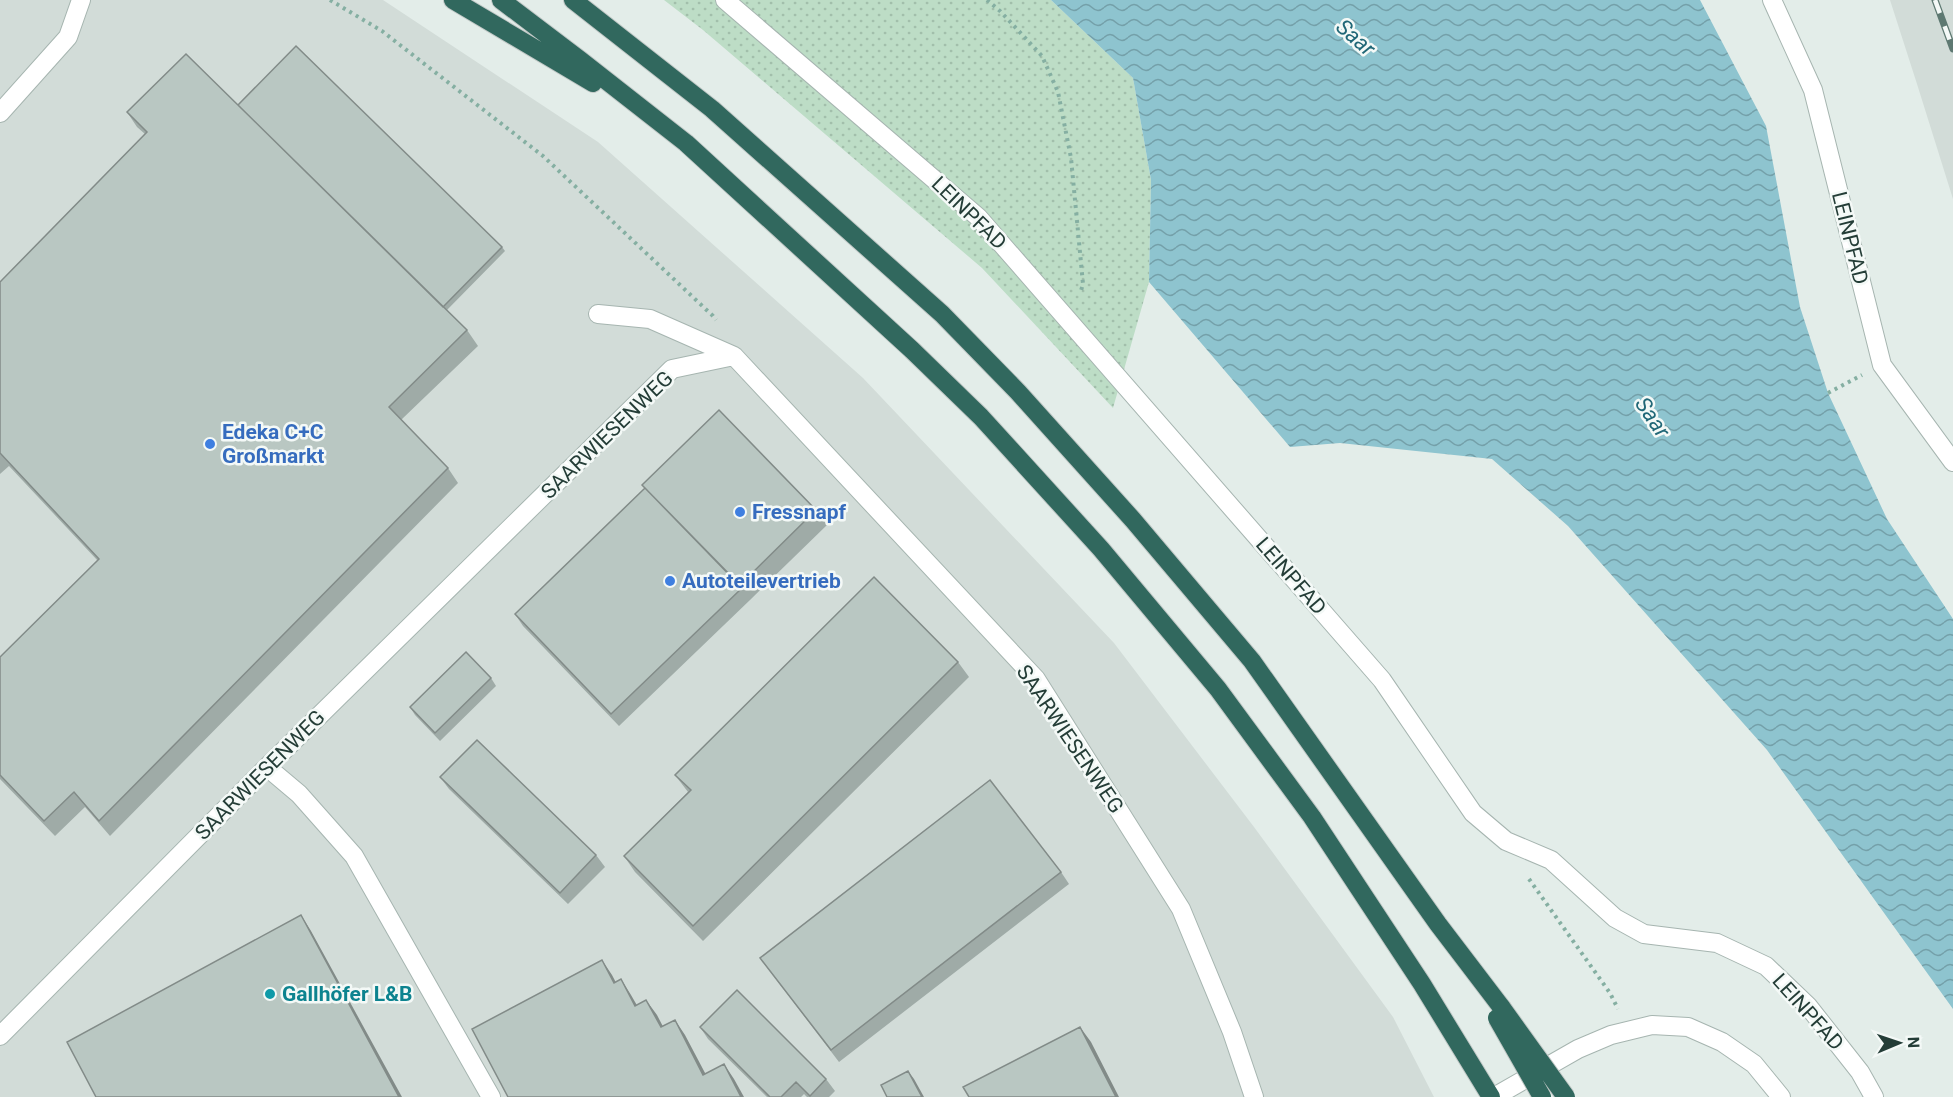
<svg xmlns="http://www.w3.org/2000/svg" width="1953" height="1097" font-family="Roboto,sans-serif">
  <defs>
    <pattern id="grass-dots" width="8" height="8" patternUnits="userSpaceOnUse" patternTransform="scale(1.5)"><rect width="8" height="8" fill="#bdddc6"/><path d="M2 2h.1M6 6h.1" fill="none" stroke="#a2bfab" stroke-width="1.8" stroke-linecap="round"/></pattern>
    <pattern id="water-waves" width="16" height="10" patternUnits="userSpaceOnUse" patternTransform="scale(1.5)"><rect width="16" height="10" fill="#8ec4cf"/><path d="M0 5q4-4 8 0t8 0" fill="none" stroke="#74a0a9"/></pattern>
  </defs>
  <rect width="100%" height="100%" fill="#e3ede9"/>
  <path fill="#d2dcd8" d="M0,0H383L598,142L863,378L1114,643L1254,827L1393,1017L1434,1097H0Z
    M1890,0H1953V199L1917,84Z"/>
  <path fill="url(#grass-dots)" d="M664,0H1051L1133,78L1151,180L1149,282L1113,408L982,268L703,30Z"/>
  <path fill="url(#water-waves)" d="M1051,0H1700L1766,126L1800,307L1828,393L1887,519L1953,619V1009L1767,750L1568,526L1492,459L1340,443L1290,447L1149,282L1151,180L1133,78Z"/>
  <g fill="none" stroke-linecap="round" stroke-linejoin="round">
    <defs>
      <path id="minor" d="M725,0L978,217L1382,680L1473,813L1506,841L1551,860L1615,918L1644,934L1717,943L1766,966L1808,1006L1860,1072L1874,1097
        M1772,0L1813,90L1882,365L1953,462
        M0,113L68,37L81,0
        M598,314L650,319L734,356
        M267,767L299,794L354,856L491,1097
        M0,1036L267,767L672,369L734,356L1036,679L1181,909L1232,1032L1254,1097
        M1494,1097L1578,1049L1611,1035L1652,1025L1688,1027L1722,1042L1754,1064L1781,1097"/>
      <path id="highway" d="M453,0L593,83
        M501,0L580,60L686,143L912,350L981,417L1101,549L1218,689L1312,817L1422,984L1491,1097
        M573,0L712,109L942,314L1018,392L1133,520L1252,661L1438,924L1502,1008"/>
    </defs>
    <use href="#minor" stroke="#a6b5b0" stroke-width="20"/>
    <use href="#highway" stroke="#c2c9c7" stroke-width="20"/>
    <path stroke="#85afa2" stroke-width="4" stroke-dasharray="3 4.5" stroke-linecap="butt" d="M330,0L382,31L543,156L713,316L716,320
      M987,0L1000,11L1042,56L1058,92L1071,158L1083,284L1080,294
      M1828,393L1862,375
      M1529,879L1610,993L1618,1009"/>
    <use href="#minor" stroke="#fff" stroke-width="18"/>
    <use href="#highway" stroke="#31685e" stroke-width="18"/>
    <defs>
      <path id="rail" d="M1935,0L1953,49"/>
    </defs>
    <use href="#rail" stroke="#5e7972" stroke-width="7"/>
    <use href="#rail" stroke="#f4f9f7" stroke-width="4.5" stroke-dasharray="14" stroke-linecap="butt"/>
    <defs>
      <path id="highway-bridge" d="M1502,1008L1566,1097
        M1497,1018L1542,1097"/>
    </defs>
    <use href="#highway-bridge" stroke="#c2c9c7" stroke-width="20" stroke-linecap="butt"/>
    <use href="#highway-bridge" stroke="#31685e" stroke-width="18"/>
  </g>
  <path fill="#9faba7" d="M238,105L502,247L505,251L447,310L467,330L478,346L401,420L448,468L458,483L110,836L85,807L55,836L0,779V657L98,561L9,466L0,474V282L145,134L137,127L127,112Z
    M642,485L816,510L827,525L750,600L619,726L523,626L515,614L645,488Z
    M958,662L969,677L703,941L635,872L624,856L688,792L675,775Z
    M491,678L496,686L440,741L415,715L410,707Z
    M440,777L596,855L605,867L568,904L449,789Z
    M1061,872L1069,884L839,1062L760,958Z
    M700,1027L826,1079L835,1091L829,1097H807L804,1094L801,1097H767L708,1039Z"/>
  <path fill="#828b88" d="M301,915L311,931L402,1097H399Z
    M602,960L612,975L624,998L614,983Z
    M621,979L631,995L646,1021L635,1006Z
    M646,1000L657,1015L671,1042L661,1027Z
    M675,1020L685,1035L714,1090L703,1075Z
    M1080,1027L1091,1042L1119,1097H1116Z
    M724,1064L734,1079L744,1097H741Z
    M908,1071L914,1079L924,1097H922Z"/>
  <path fill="#b9c7c2" stroke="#828b88" stroke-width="1.5" d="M296,46L502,247L443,307L238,105Z
    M186,54L467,330L389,407L448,468L99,821L74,792L44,821L0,775V657L99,559L0,453V282L147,132L127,112Z
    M719,410L816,510L740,585L642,485Z
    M645,488L742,588L611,714L515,614Z
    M874,577L958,662L693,926L624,856L691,790L675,775Z
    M466,652L491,678L435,733L410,707Z
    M477,740L596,855L560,893L440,777Z
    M990,780L1061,872L831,1050L760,958Z
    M301,915L399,1097H96L67,1042Z
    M602,960L614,983L621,979L635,1006L646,1000L661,1027L675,1020L703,1075L724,1064L741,1097H508L472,1029Z
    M737,990L826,1079L810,1096L796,1082L781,1097H770L700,1027Z
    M1080,1027L1116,1097H969L963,1087Z
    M908,1071L922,1097H887L881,1085Z"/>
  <g fill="#3f7fe0" stroke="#f4f9f7" stroke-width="2">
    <circle cx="210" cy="444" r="6"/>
    <circle cx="740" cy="512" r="6"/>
    <circle cx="670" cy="581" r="6"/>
  </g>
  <circle fill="#0f9aa8" stroke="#f4f9f7" stroke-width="2" cx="270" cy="994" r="6"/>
  <g text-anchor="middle" stroke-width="5" stroke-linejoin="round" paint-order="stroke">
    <g font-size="21" fill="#243d37" stroke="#f4f9f7">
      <text transform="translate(969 213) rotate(44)" y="7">LEINPFAD</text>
      <text transform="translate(1850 238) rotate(76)" y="7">LEINPFAD</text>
      <text transform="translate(607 435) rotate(-44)" y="7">SAARWIESENWEG</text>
      <text transform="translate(1291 576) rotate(49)" y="7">LEINPFAD</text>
      <text transform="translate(1070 739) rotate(56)" y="7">SAARWIESENWEG</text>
      <text transform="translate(260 775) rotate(-45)" y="7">SAARWIESENWEG</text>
      <text transform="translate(1808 1012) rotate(48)" y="7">LEINPFAD</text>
    </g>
    <g font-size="21" font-weight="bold" fill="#366cbe" stroke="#f4f9f7" text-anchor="start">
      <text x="222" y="439">Edeka C+C<tspan x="222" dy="24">Großmarkt</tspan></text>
      <text x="752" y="519">Fressnapf</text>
      <text x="682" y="588">Autoteilevertrieb</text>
    </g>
    <g font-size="21" font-weight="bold" fill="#0d838f" stroke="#f4f9f7" text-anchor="start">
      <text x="282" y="1001">Gallhöfer L&amp;B</text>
    </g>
    <g font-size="22" font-style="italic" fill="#206777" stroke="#f4f9f7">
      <text transform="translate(1356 37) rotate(41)" y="8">Saar</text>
      <text transform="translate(1653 417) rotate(56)" y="8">Saar</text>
    </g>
  </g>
  <g transform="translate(1899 1043) rotate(88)" stroke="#f4f9f7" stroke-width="4.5" paint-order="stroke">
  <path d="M0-4.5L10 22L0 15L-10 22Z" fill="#243d37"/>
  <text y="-9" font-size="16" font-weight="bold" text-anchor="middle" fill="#243d37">N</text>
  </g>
</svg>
